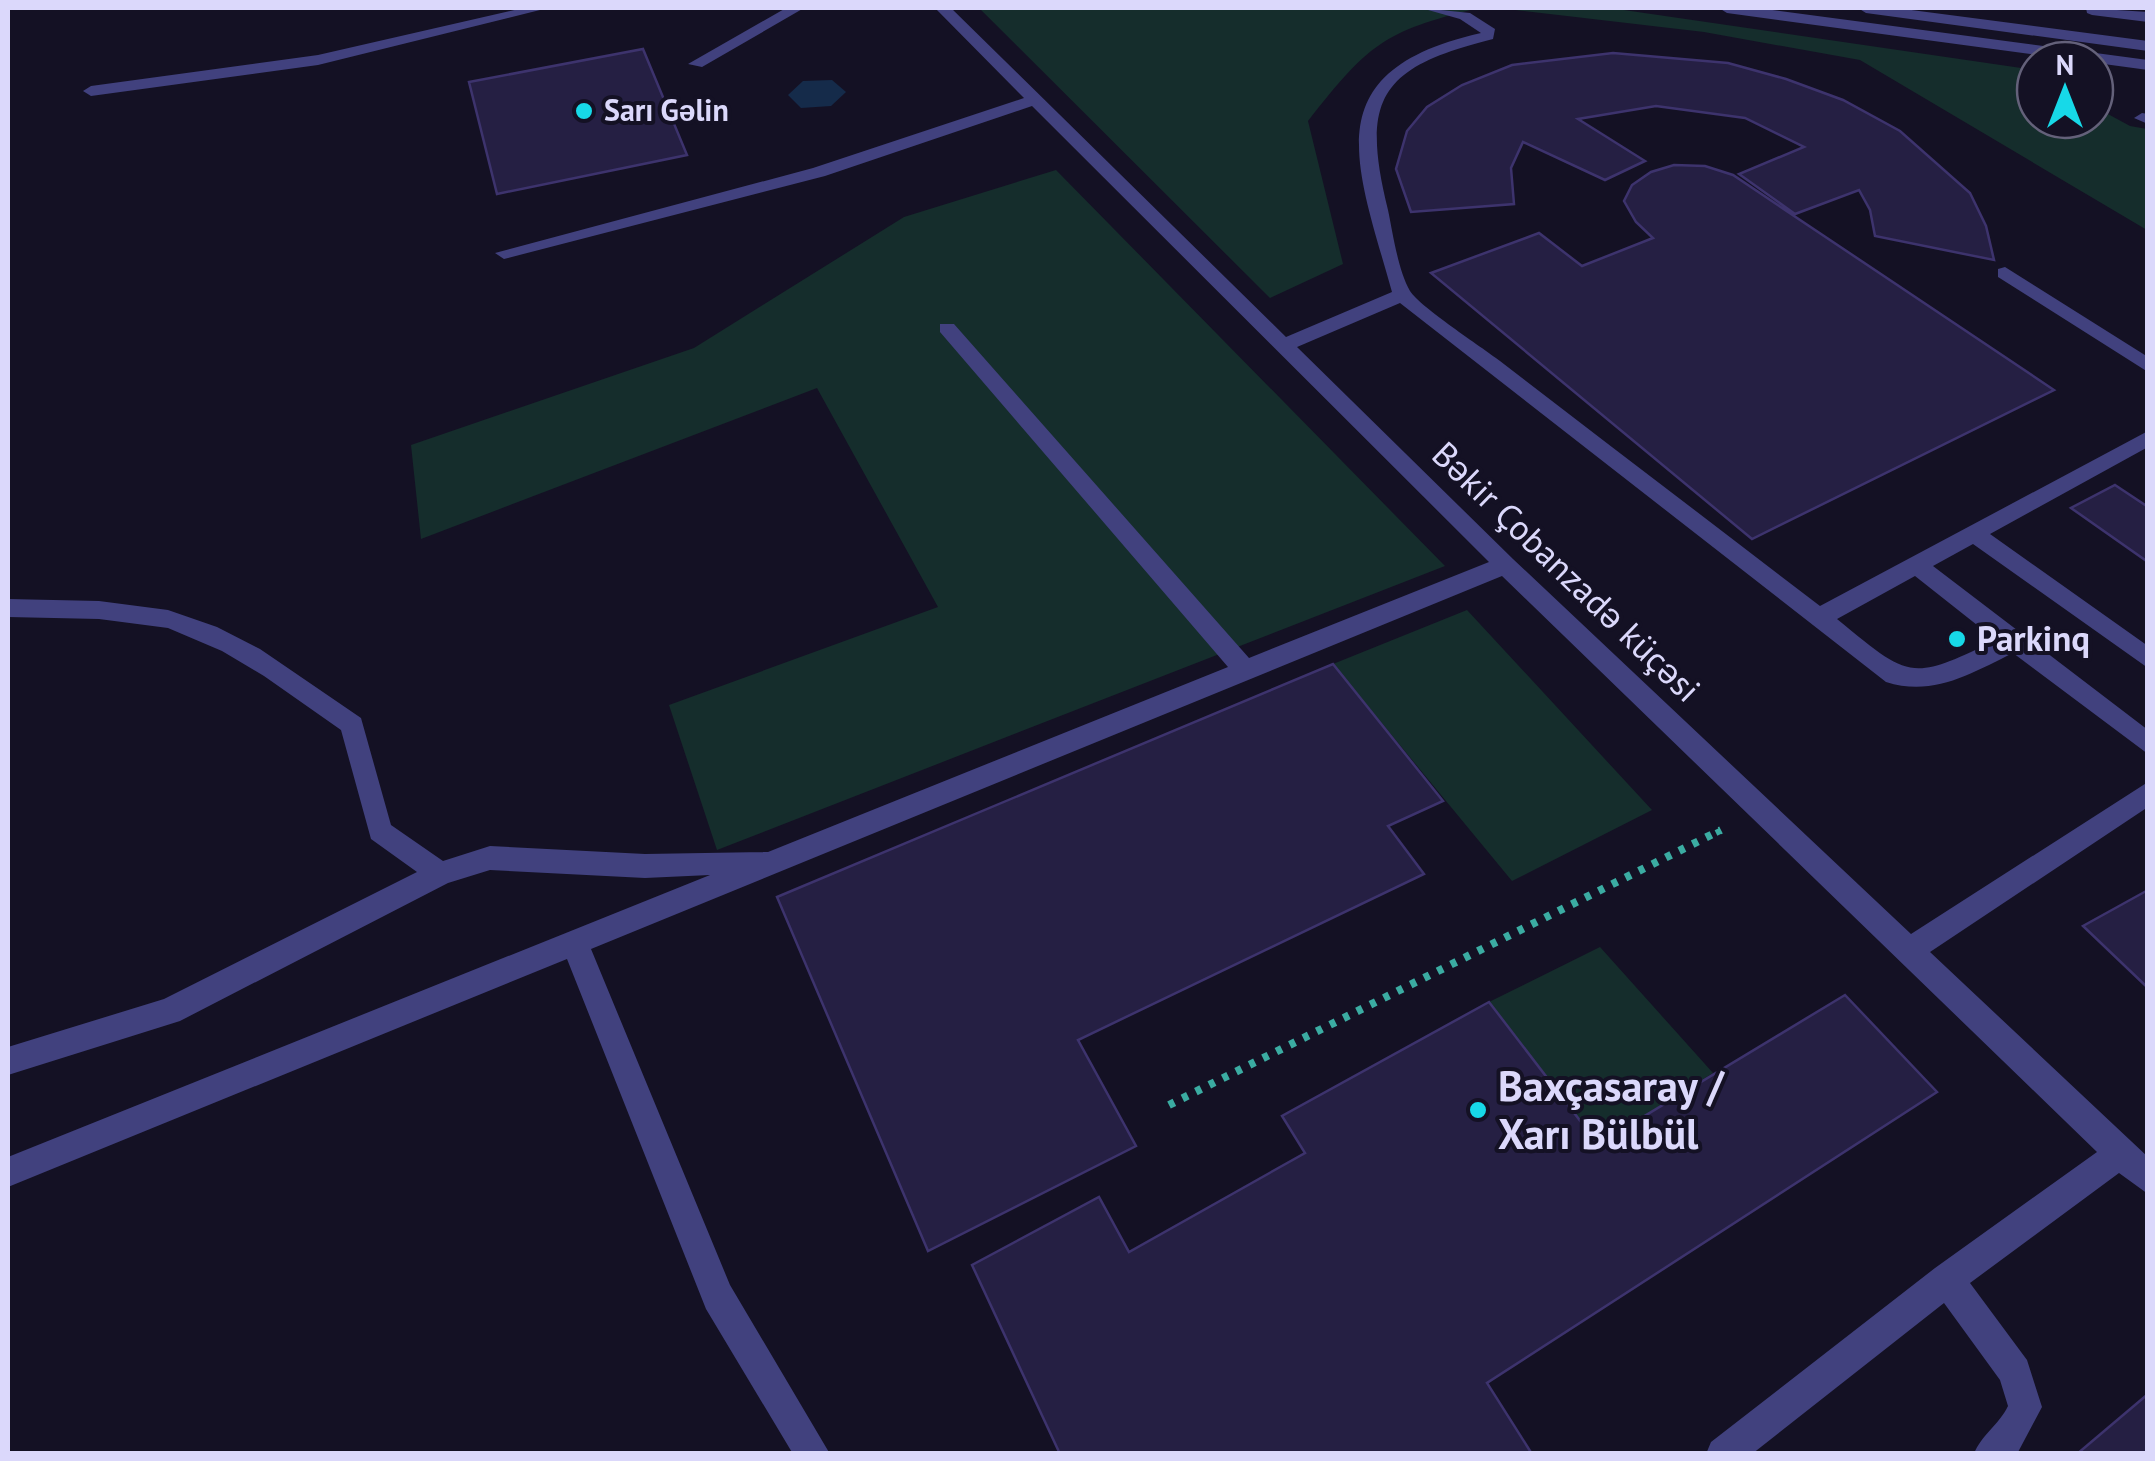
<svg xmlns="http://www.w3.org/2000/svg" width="2155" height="1461" font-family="'PT Sans',sans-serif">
  <rect width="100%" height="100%" fill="#141124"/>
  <path fill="#152d2c" d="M979,8H1478C1382,32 1369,44 1308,121L1343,264L1270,298Z
    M1498,8H1610L2028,69L2035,72V120H2095V107L2130,126L2147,129V230L1860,60L1704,32Z
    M1056,170L1445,566L717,850L669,705L938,607L817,388L421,539L411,445L694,348L904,217Z
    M1467,610L1652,810L1512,881L1333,664Z
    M1600,947L1713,1073L1598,1144L1489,1002Z"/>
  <path fill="#152b4a" d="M832,80L846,92L831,106L801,108L788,95L803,81Z"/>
  <path fill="#251f43" stroke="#3d336d" stroke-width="2.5" d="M643,49L687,155L497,194L469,82Z
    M1613,53L1728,63L1786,79L1843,100L1900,131L1970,193L1986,226L1994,260L1875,236L1870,210L1859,190L1795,214L1739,174L1804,147L1745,118L1656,106L1578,119L1645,161L1605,180L1523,142L1511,168L1514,204L1411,212L1396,169L1407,131L1427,107L1462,85L1512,65Z
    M1674,165L1705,166L1733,175L2054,390L1752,539L1431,273L1539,233L1582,266L1653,238L1636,222L1624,201L1632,185L1651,172Z
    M2115,485L2148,507V562L2071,508Z
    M1333,664L1443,801L1388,826L1424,874L1078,1040L1136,1146L928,1251L777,897Z
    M2148,890V988L2083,926Z
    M1845,995L1937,1092L1487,1383L1532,1454H1060L972,1265L1099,1197L1129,1252L1305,1153L1282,1116L1489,1002L1598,1144Z
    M2148,1394V1454H2077Z"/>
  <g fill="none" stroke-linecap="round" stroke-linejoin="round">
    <path stroke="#3baca2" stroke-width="6" stroke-dasharray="5 6" stroke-linecap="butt" d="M1716,833L1722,830"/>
    <path stroke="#3baca2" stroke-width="8" stroke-dasharray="6 9" stroke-linecap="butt" d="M1169,1105L1721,830"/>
    <path fill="#41417e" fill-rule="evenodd" d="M523,8H548L318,65L91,96L83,91L91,86L318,55Z
      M786,8H804L702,67L688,64Z
      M935,8H951L1286,337L1392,292C1356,163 1313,71 1481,33L1460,19L1421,8L1470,13L1495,29L1493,39C1381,67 1360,97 1388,210C1393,234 1398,270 1410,291C1420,307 1482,347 1500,361C1607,443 1714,525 1820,606L2148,431V447L1990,534L2148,646V668L1973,544L1933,566L2148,730V754L2013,653C1970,674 1933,697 1886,682L1400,303L1297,347L1513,559L1911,934L2148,782V807L1930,952L2148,1157V1194L2119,1173L1970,1283L2027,1360L2042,1407L2017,1454H1974C1981,1435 1999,1425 2008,1406L2000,1380L1944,1303L1752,1454H1706L1711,1442L1935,1268L2097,1152L1502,576L591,949L730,1285L830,1454H793L706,1309L567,959L8,1187V1157L710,875L645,878L490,870L448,883L180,1021L8,1075V1047L164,999L417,872L371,839L341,730L264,676L222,651L168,628L99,619L8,617V599L99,601L168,610L217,627L260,649L361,718L391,825L443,861L490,846L645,854L768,852L1228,667L940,332V324H954L1249,658L1489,562L1032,106L825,176L504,259L495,253L813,168L1024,98ZM1915,576L1996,640C1910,682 1910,679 1837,619Z
      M1719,8H1757L2148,60V70L1727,13Z
      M1858,8H1896L2148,41V51L1866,13Z
      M2086,8L2148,12V22L2092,15L2087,13Z
      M2142,113L2148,114V124L2134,118Z
      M2005,267L2148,357V372L1998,277V269Z"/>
  </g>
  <g fill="#17d9e8" stroke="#141124" stroke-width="4">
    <circle cx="584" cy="111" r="10"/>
    <circle cx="1957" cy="639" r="10"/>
    <circle cx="1478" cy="1110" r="10"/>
  </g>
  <g text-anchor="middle" stroke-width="8" stroke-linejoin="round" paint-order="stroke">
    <g font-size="30" font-weight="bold" fill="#dbd8fb" stroke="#141124" text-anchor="start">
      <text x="604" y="121">Sarı Gəlin</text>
    </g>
    <g font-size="35" fill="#dbd8fb" stroke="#141124">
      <text transform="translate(1566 572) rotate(44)" y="12">Bəkir Çobanzadə küçəsi</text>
    </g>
    <g font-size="35" font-weight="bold" fill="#dbd8fb" stroke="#141124" text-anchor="start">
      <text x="1977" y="651">Parkinq</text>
    </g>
    <g font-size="42" font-weight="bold" fill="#dbd8fb" stroke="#141124" text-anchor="start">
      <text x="1498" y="1101">Baxçasaray /<tspan x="1498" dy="48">Xarı Bülbül</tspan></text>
    </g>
  </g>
  <rect width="2155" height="1461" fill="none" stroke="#dbd8fb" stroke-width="20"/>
  <g transform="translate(2065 90)"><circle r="48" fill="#141124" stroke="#64617a" stroke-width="2.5"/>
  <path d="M0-8L18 38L0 25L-18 38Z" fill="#17d9e8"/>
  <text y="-15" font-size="28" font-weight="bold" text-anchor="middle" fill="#dbd8fb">N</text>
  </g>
</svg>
